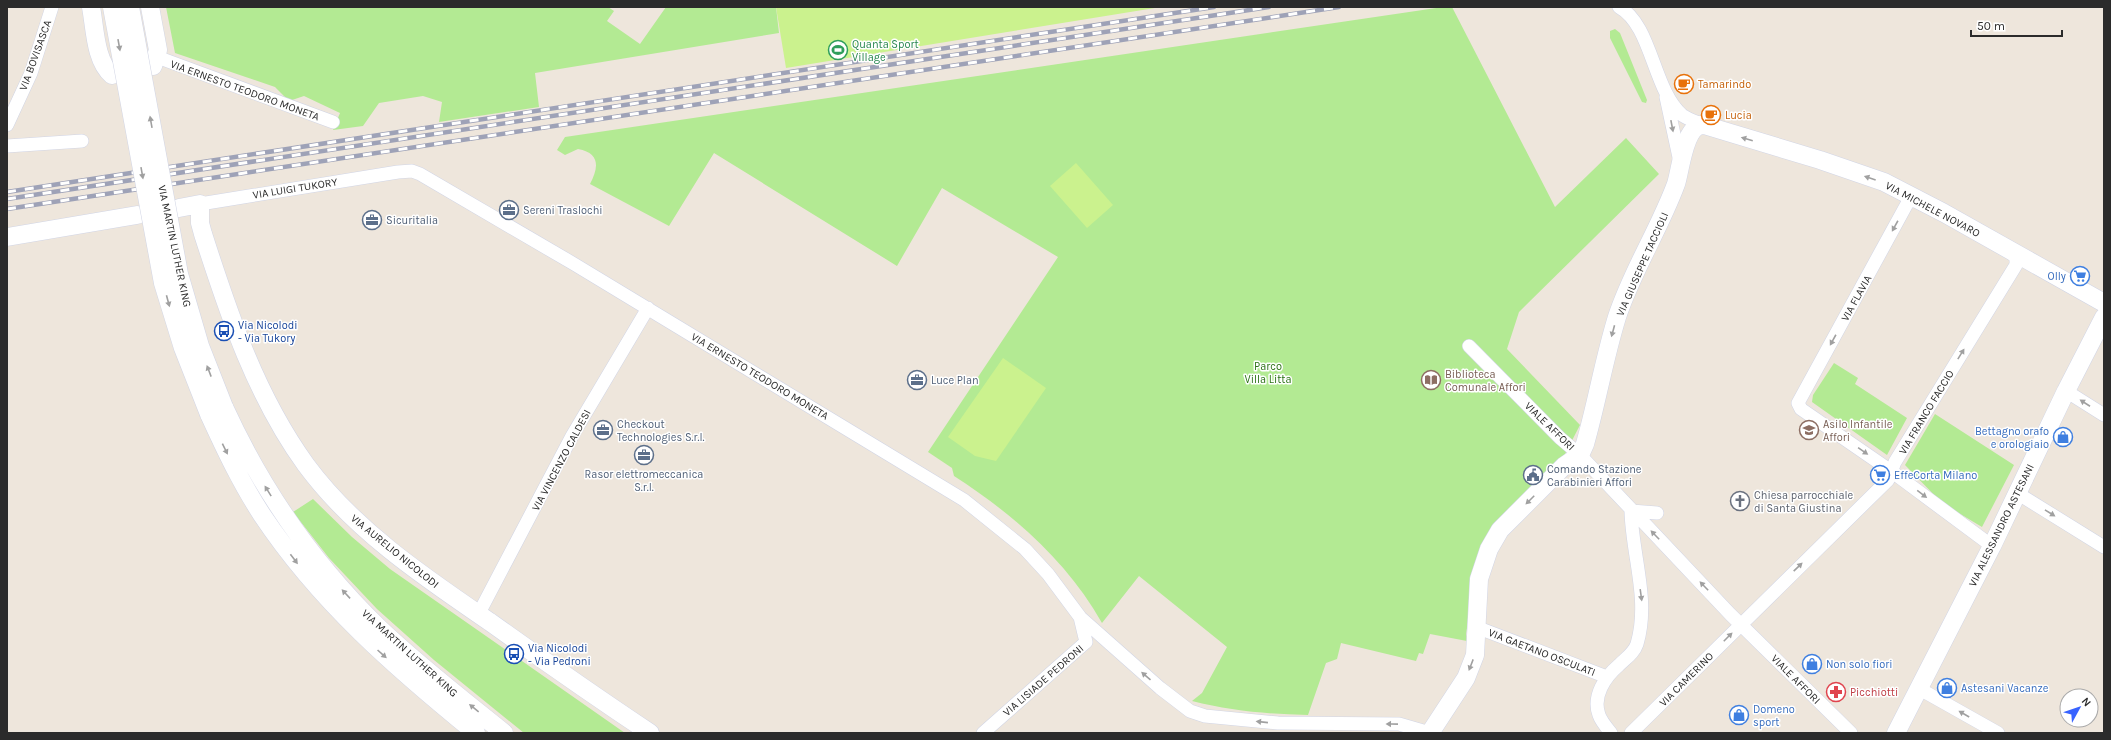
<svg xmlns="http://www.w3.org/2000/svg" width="2111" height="740" font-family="Karla,sans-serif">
  <rect width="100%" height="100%" fill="#eee6dc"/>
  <path fill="#b3ea93" d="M166,7H608L614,11L607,21L640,44L666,7H776L779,33L535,73L539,107L439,122L442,102L423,96L379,103L363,126L333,130L340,113L304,96L289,101L275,87L175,53Z
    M1443,7H1452L1555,207L1626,138L1659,174L1519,312L1507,349L1580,425L1563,458L1480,552L1466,634L1467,641L1430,634L1423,654L1419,653L1416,661L1341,643L1337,659L1326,663L1308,715C1268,714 1231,711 1192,701L1202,693L1227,647L1139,576L1102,623C1067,561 1013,514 954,476L952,468L928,452L1058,257L942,188L897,266L714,153L669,226L590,184C599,167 600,153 578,149L565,155L557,150L565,137Z
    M1615,29L1620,33L1647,100L1646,103L1642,102L1610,38V31Z
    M1834,363L1858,378L1855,384L1907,418L1887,455L1812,402L1813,395Z
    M1935,414L2014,465L1982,527L1942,503L1905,465Z
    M313,499L352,537L390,569L625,733H524L434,660L377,609L329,558L293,512Z"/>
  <path fill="#cbf28e" d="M776,7H1161L786,68Z
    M1076,163L1113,205L1087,228L1050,186Z
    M1003,358L1046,388L996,461L975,456L948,437Z"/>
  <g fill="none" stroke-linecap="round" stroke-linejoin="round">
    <defs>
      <path id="street" d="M1619,7C1652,25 1653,90 1682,115C1689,120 1697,122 1704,125
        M157,57L333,122
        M1666,97L1680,162
        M7,125L31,73L52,7
        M7,146L82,141
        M1919,199L1908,202L1798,403L1801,409L1891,471L1992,546
        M200,204L398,172L412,171L420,174L574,264L964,500L1025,549L1048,574L1080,617L1086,642
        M1469,346L1560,438L1580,455L1730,614L1851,733
        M2066,391L2104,415
        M2017,493L2104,547
        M1631,511L1657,513
        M478,615L572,436L648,308
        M1081,618L1160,688L1190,711L1205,716L1278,723L1399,724L1430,733
        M1476,627L1607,677
        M1918,688L1998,733
        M983,733L1086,642
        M1611,733C1607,728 1601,721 1599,715C1592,696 1605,677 1619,665C1626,658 1634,653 1637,644C1650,600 1632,555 1631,511
        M1631,733L1888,480L1895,462L2016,265V258L2010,251"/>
      <path id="secondary" d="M91,7C95,28 95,61 112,75
        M150,7L158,50L153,66
        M179,208L200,204V223L203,234C229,315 256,396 306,465C354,530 424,577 490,622C543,660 596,697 650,733
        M7,237L137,215
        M224,407C262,490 313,564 379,628C419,666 462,699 504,733
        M209,414C225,449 241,483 262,515C320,602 396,668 476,733
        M1430,733L1466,678L1475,655L1479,579L1489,549L1500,530L1564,466L1580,455L1585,444C1597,402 1604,359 1617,317C1632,271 1659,230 1676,184C1681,169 1684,124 1704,125L1820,160L1884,182L1944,213L2104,303
        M1896,733L1992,546L2066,391L2104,317"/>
    </defs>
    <use href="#street" stroke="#d1d5e5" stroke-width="14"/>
    <use href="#secondary" stroke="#d1d5e5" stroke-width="19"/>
    <use href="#street" stroke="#fff" stroke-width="13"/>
    <use href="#secondary" stroke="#fff" stroke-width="18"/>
    <defs>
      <path id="rail" d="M7,192L1214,7
        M7,199L1269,7
        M7,209L1339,7"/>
    </defs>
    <use href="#rail" stroke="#9ea2b7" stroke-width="4.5"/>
    <use href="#rail" stroke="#fff" stroke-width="3" stroke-dasharray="9" stroke-linecap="butt"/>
    <defs>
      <path id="secondary-bridge" d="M112,7L163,283L183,348L209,414
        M130,7L179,274L200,346L224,407"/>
    </defs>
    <use href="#secondary-bridge" stroke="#d1d5e5" stroke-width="19" stroke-linecap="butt"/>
    <use href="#secondary-bridge" stroke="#fff" stroke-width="18"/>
  </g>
  <defs><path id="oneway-solid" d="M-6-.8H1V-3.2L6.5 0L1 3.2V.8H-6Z"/></defs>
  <g fill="#a0a0a0">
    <use href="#oneway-solid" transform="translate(119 45) rotate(80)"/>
    <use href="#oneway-solid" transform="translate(151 122) rotate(-100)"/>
    <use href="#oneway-solid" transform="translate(1672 126) rotate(79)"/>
    <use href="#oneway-solid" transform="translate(1747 139) rotate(-164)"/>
    <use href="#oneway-solid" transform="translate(142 173) rotate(80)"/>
    <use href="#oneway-solid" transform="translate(1870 178) rotate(-161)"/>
    <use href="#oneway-solid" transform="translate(1895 226) rotate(119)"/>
    <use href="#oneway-solid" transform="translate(168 301) rotate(75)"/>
    <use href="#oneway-solid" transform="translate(1613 331) rotate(105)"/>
    <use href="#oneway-solid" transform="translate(1833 340) rotate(119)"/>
    <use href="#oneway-solid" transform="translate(1961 354) rotate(-58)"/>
    <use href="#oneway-solid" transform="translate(209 371) rotate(-111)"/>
    <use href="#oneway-solid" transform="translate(2085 403) rotate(-147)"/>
    <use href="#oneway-solid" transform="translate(225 449) rotate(64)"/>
    <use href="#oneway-solid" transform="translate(1863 451) rotate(35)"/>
    <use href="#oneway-solid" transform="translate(268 491) rotate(-122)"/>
    <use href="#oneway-solid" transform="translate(1922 494) rotate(37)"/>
    <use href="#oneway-solid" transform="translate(1530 500) rotate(135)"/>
    <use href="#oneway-solid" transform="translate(2050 513) rotate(32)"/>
    <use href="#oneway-solid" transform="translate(1655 535) rotate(-134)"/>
    <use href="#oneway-solid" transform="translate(294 559) rotate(53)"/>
    <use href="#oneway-solid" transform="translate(1798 567) rotate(-44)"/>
    <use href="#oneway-solid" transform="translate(1704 586) rotate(-134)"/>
    <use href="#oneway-solid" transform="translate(346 594) rotate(-133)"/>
    <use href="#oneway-solid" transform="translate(1641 595) rotate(82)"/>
    <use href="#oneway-solid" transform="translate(1728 637) rotate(-45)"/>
    <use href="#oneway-solid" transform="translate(382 654) rotate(42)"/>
    <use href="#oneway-solid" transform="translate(1471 665) rotate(111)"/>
    <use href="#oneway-solid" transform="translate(1146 676) rotate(-139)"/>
    <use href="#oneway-solid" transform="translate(474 708) rotate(-141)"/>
    <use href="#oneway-solid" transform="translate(1964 714) rotate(-150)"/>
    <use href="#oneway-solid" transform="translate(1262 722) rotate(-174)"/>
    <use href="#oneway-solid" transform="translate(1392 724) rotate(-179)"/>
  </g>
  <defs>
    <symbol id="stadium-ring" viewBox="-11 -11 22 22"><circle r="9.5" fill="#fff" stroke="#2e9e5b" stroke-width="1.5"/><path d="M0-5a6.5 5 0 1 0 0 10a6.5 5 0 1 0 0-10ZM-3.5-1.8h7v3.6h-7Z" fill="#2e9e5b"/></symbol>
    <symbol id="cafe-ring" viewBox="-11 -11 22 22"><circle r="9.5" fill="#fff" stroke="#e8710a" stroke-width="1.5"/><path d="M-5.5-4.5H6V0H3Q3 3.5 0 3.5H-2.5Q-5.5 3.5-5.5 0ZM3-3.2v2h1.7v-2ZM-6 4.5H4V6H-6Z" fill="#e8710a"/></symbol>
    <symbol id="office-ring" viewBox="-11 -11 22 22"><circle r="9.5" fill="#fff" stroke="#5c6f8a" stroke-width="1.5"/><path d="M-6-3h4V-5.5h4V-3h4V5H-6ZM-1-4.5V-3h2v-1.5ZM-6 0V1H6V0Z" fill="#5c6f8a"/></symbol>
    <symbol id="supermarket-ring" viewBox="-11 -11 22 22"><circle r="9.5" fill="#fff" stroke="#3f7fe0" stroke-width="1.5"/><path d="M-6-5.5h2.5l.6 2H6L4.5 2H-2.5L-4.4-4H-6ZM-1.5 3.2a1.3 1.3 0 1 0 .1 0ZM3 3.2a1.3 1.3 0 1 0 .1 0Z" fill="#3f7fe0"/></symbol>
    <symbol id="bus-ring" viewBox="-11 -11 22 22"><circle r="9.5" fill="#fff" stroke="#1a4fb4" stroke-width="1.5"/><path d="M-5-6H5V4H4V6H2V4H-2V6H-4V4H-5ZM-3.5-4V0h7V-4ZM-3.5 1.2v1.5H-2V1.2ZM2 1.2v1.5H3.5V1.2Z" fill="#1a4fb4"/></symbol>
    <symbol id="library-ring" viewBox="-11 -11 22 22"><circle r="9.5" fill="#fff" stroke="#8d6e63" stroke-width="1.5"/><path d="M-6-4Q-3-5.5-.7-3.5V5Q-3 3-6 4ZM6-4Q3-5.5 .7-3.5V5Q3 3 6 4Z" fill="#8d6e63"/></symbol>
    <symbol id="school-ring" viewBox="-11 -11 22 22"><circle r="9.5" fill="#fff" stroke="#8d6e63" stroke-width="1.5"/><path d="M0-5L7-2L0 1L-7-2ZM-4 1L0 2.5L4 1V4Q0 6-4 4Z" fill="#8d6e63"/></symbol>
    <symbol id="shop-ring" viewBox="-11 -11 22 22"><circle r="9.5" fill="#fff" stroke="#3f7fe0" stroke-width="1.5"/><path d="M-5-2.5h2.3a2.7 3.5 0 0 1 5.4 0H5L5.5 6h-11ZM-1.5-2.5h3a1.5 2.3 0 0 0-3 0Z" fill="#3f7fe0"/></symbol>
    <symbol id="civic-ring" viewBox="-11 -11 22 22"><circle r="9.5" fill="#fff" stroke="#5c6f8a" stroke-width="1.5"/><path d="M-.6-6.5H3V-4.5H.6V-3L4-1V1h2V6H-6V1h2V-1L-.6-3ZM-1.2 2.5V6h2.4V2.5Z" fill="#5c6f8a"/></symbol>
    <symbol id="church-ring" viewBox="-11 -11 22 22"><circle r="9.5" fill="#fff" stroke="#6b7280" stroke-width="1.5"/><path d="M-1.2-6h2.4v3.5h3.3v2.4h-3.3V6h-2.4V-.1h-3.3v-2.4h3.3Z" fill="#6b7280"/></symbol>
    <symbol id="pharmacy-ring" viewBox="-11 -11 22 22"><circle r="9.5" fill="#fff" stroke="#e0444e" stroke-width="1.5"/><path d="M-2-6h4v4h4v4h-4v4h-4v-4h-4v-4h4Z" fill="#e0444e"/></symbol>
  </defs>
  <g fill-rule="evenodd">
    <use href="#stadium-ring" x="827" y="39" width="22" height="22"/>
    <use href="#cafe-ring" x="1673" y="73" width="22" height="22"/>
    <use href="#cafe-ring" x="1700" y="104" width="22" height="22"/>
    <use href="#office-ring" x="498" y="199" width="22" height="22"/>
    <use href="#office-ring" x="361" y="209" width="22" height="22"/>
    <use href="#supermarket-ring" x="2069" y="265" width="22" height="22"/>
    <use href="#bus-ring" x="213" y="320" width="22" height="22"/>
    <use href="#office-ring" x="906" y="369" width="22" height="22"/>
    <use href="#library-ring" x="1420" y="369" width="22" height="22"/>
    <use href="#office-ring" x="592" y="419" width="22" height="22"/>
    <use href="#school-ring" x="1798" y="419" width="22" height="22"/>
    <use href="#shop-ring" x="2052" y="426" width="22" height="22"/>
    <use href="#office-ring" x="633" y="444" width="22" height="22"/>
    <use href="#civic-ring" x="1522" y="464" width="22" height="22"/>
    <use href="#supermarket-ring" x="1869" y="464" width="22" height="22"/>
    <use href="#church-ring" x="1729" y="490" width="22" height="22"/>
    <use href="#bus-ring" x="503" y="643" width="22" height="22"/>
    <use href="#shop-ring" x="1801" y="653" width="22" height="22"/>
    <use href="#shop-ring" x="1936" y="677" width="22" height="22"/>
    <use href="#pharmacy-ring" x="1825" y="681" width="22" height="22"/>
    <use href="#shop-ring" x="1728" y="704" width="22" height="22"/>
  </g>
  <g text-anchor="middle" stroke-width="3" stroke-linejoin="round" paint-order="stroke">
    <g font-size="11" fill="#27864d" stroke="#fff" text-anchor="start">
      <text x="852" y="48">Quanta Sport<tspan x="852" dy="13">Village</tspan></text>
    </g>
    <g font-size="11" fill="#2b2b2b" stroke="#fff">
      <text transform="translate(35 55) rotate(-70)" y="4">VIA BOVISASCA</text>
      <text transform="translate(245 90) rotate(20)" y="4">VIA ERNESTO TEODORO MONETA</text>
      <text transform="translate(295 188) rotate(-9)" y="4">VIA LUIGI TUKORY</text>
      <text transform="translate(1933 209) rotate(28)" y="4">VIA MICHELE NOVARO</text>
      <text transform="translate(175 246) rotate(78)" y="4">VIA MARTIN LUTHER KING</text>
      <text transform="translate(1642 264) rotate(-66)" y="4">VIA GIUSEPPE TACCIOLI</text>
      <text transform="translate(1856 298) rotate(-61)" y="4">VIA FLAVIA</text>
      <text transform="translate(760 376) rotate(31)" y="4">VIA ERNESTO TEODORO MONETA</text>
      <text transform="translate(1926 412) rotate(-59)" y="4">VIA FRANCO FACCIO</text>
      <text transform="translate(1550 426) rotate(44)" y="4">VIALE AFFORI</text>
      <text transform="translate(561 460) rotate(-62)" y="4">VIA VINCENZO CALDESI</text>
      <text transform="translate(2001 525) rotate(-64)" y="4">VIA ALESSANDRO ASTESANI</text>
      <text transform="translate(395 551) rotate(39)" y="4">VIA AURELIO NICOLODI</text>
      <text transform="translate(1542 652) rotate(21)" y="4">VIA GAETANO OSCULATI</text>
      <text transform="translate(410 653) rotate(42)" y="4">VIA MARTIN LUTHER KING</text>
      <text transform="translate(1686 679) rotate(-45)" y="4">VIA CAMERINO</text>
      <text transform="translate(1796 679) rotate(45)" y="4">VIALE AFFORI</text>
      <text transform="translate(1043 680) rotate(-41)" y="4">VIA LISIADE PEDRONI</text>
    </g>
    <g font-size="11" fill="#c56008" stroke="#fff" text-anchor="start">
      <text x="1698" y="88">Tamarindo</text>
      <text x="1725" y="119">Lucia</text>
    </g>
    <g font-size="11" fill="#4e5e75" stroke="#fff" text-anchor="start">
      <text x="523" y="214">Sereni Traslochi</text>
      <text x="386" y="224">Sicuritalia</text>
      <text x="931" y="384">Luce Plan</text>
      <text x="617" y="428">Checkout<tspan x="617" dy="13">Technologies S.r.l.</tspan></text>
      <text x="1547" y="473">Comando Stazione<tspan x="1547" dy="13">Carabinieri Affori</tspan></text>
      <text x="644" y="478" text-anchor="middle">Rasor elettromeccanica<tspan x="644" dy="13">S.r.l.</tspan></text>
    </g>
    <g font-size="11" fill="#366cbe" stroke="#fff" text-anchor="start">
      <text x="2066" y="280" text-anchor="end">Olly</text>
      <text x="2049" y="435" text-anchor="end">Bettagno orafo<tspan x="2049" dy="13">e orologiaio</tspan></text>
      <text x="1894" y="479">EffeCorta Milano</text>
      <text x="1826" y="668">Non solo fiori</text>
      <text x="1961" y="692">Astesani Vacanze</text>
      <text x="1753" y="713">Domeno<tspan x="1753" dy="13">sport</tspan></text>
    </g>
    <g font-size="11" fill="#164399" stroke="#fff" text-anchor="start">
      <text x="238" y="329">Via Nicolodi<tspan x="238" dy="13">- Via Tukory</tspan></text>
      <text x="528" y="652">Via Nicolodi<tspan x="528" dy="13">- Via Pedroni</tspan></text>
    </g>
    <g font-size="11" fill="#297013" stroke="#fff">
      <text x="1268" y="370">Parco<tspan x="1268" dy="13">Villa Litta</tspan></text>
    </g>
    <g font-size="11" fill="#785e54" stroke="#fff" text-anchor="start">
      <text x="1445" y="378">Biblioteca<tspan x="1445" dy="13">Comunale Affori</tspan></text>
      <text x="1823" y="428">Asilo Infantile<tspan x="1823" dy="13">Affori</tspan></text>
    </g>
    <g font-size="11" fill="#5b616d" stroke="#fff" text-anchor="start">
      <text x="1754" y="499">Chiesa parrocchiale<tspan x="1754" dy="13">di Santa Giustina</tspan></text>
    </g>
    <g font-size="11" fill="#be3a42" stroke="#fff" text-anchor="start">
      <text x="1850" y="696">Picchiotti</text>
    </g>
  </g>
  <rect width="2111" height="740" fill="none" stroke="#2b2b2b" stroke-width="16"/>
  <g transform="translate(2079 708) rotate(50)"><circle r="19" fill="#ffffff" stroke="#aaaaaa"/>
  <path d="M0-3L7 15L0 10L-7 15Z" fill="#3863ff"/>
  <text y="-6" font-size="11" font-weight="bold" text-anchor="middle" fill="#2b2b2b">N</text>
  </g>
  <path d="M1971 30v6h91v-6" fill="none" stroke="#2b2b2b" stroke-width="2"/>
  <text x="1977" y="30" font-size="12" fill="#2b2b2b" stroke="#ffffff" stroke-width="3" paint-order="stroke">50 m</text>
</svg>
